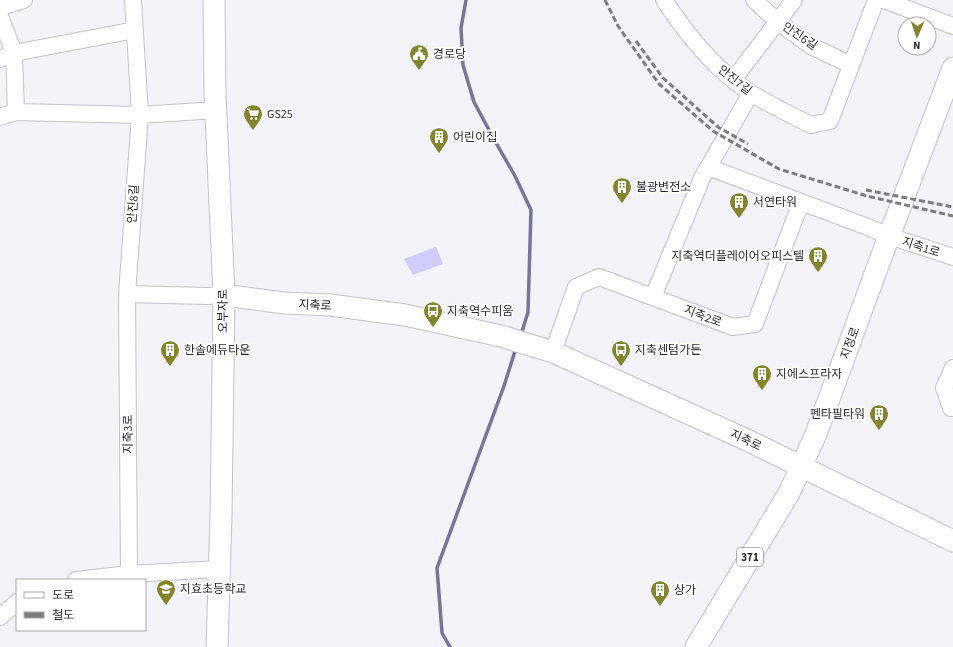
<svg xmlns="http://www.w3.org/2000/svg" width="953" height="647" font-family="'Source Sans 3','Noto Sans KR',sans-serif">
  <rect width="100%" height="100%" fill="#f3f3f9"/>
  <path fill="#d1ccfb" d="M436,247L443,264L413,275L404,259Z"/>
  <g fill="none" stroke-linecap="round" stroke-linejoin="round">
    <path stroke="#79749a" stroke-width="3.5" d="M466,0L461,28L463,65L474,102L496,143L515,176L531,210L528,312L521,335
      M450,647L442,633L437,568L504,386L516,348"/>
    <defs>
      <path id="minor" d="M664,0C687,35 715,70 751,93C770,105 791,115 811,125L830,121L876,0
        M754,0L777,21L811,46L851,65
        M884,0L953,26
        M0,7L24,0
        M0,16L14,53L16,112
        M0,59L14,53L135,30
        M733,80L794,0
        M0,117L16,112L140,115L216,110
        M708,167L801,202
        M127,294L207,296L224,295
        M653,297L702,178L751,93
        M553,352L576,287L599,277L733,327L755,324L801,202L865,226L889,236L953,257
        M953,368L944,388L951,408H953
        M129,574L127,294L140,115L133,0
        M76,580L129,574L219,569
        M0,617L17,602"/>
      <path id="major" d="M214,0L215,93L224,295L221,516L217,647
        M224,295L284,303L330,305L405,315L501,336L553,352L747,440L953,541
        M696,647L789,493L801,467L816,434L889,236L895,221L953,68"/>
    </defs>
    <use href="#minor" stroke="#c3c3c9" stroke-width="18"/>
    <use href="#major" stroke="#c3c3c9" stroke-width="23"/>
    <use href="#minor" stroke="#fff" stroke-width="16"/>
    <use href="#major" stroke="#fff" stroke-width="21"/>
    <path stroke="#7d7d80" stroke-width="3" stroke-dasharray="6 3" stroke-linecap="butt" d="M605,0L618,26L659,84L713,131L779,169L867,196L953,216
      M636,41L663,78L718,127L748,144
      M866,190L953,207"/>
  </g>
  <defs>
    <symbol id="civic-pin" viewBox="-11 -11 22 30"><path d="M0 17L-7.5 6A9.5 9.5 0 1 1 7.5 6Z" fill="#83842d" stroke="#fff"/><path d="M-.6-6.5H3V-4.5H.6V-3L4-1V1h2V6H-6V1h2V-1L-.6-3ZM-1.2 2.5V6h2.4V2.5Z" fill="#fff"/></symbol>
    <symbol id="supermarket-pin" viewBox="-11 -11 22 30"><path d="M0 17L-7.5 6A9.5 9.5 0 1 1 7.5 6Z" fill="#83842d" stroke="#fff"/><path d="M-6-5.5h2.5l.6 2H6L4.5 2H-2.5L-4.4-4H-6ZM-1.5 3.2a1.3 1.3 0 1 0 .1 0ZM3 3.2a1.3 1.3 0 1 0 .1 0Z" fill="#fff"/></symbol>
    <symbol id="building-pin" viewBox="-11 -11 22 30"><path d="M0 17L-7.5 6A9.5 9.5 0 1 1 7.5 6Z" fill="#83842d" stroke="#fff"/><path d="M-4-6H4V6H1V3H-1V6H-4ZM-2.5-4.3h1.7v1.8h-1.7ZM.8-4.3h1.7v1.8H.8ZM-2.5-1h1.7V.8h-1.7ZM.8-1h1.7V.8H.8Z" fill="#fff"/></symbol>
    <symbol id="bus-pin" viewBox="-11 -11 22 30"><path d="M0 17L-7.5 6A9.5 9.5 0 1 1 7.5 6Z" fill="#83842d" stroke="#fff"/><path d="M-5-6H5V4H4V6H2V4H-2V6H-4V4H-5ZM-3.5-4V0h7V-4ZM-3.5 1.2v1.5H-2V1.2ZM2 1.2v1.5H3.5V1.2Z" fill="#fff"/></symbol>
    <symbol id="school-pin" viewBox="-11 -11 22 30"><path d="M0 17L-7.5 6A9.5 9.5 0 1 1 7.5 6Z" fill="#83842d" stroke="#fff"/><path d="M0-5L7-2L0 1L-7-2ZM-4 1L0 2.5L4 1V4Q0 6-4 4Z" fill="#fff"/></symbol>
  </defs>
  <g fill-rule="evenodd">
    <use href="#civic-pin" x="408" y="43" width="22" height="30"/>
    <use href="#supermarket-pin" x="242" y="103" width="22" height="30"/>
    <use href="#building-pin" x="428" y="126" width="22" height="30"/>
    <use href="#building-pin" x="611" y="176" width="22" height="30"/>
    <use href="#building-pin" x="728" y="191" width="22" height="30"/>
    <use href="#building-pin" x="807" y="245" width="22" height="30"/>
    <use href="#bus-pin" x="422" y="300" width="22" height="30"/>
    <use href="#building-pin" x="159" y="339" width="22" height="30"/>
    <use href="#bus-pin" x="610" y="339" width="22" height="30"/>
    <use href="#building-pin" x="751" y="363" width="22" height="30"/>
    <use href="#building-pin" x="868" y="403" width="22" height="30"/>
    <use href="#school-pin" x="155" y="578" width="22" height="30"/>
    <use href="#building-pin" x="649" y="579" width="22" height="30"/>
  </g>
  <g text-anchor="middle" stroke-width="4" stroke-linejoin="round" paint-order="stroke">
    <rect fill="#fff" stroke="#6a6a6b" stroke-width="1" x="737" y="548" width="26" height="18" rx="3"/>
    <g font-size="11" font-weight="bold" fill="#2a2a2c">
      <text x="750" y="561">371</text>
    </g>
    <g font-size="12" fill="#2a2a2c" stroke="#fff">
      <text transform="translate(800 36) rotate(34)" y="4">안진6길</text>
      <text transform="translate(735 80) rotate(38)" y="4">안진7길</text>
      <text transform="translate(133 204) rotate(-86)" y="4">안진8길</text>
      <text transform="translate(921 247) rotate(18)" y="4">지축1로</text>
      <text transform="translate(315 305) rotate(3)" y="4">지축로</text>
      <text transform="translate(223 311) rotate(-90)" y="4">오부자로</text>
      <text transform="translate(703 316) rotate(21)" y="4">지축2로</text>
      <text transform="translate(850 343) rotate(-70)" y="4">지정로</text>
      <text transform="translate(128 434) rotate(-90)" y="4">지축3로</text>
      <text transform="translate(746 440) rotate(25)" y="4">지축로</text>
    </g>
    <g font-size="12" fill="#2a2a2c" stroke="#fff" text-anchor="start">
      <text x="433" y="58">경로당</text>
      <text x="267" y="118">GS25</text>
      <text x="453" y="141">어린이집</text>
      <text x="636" y="191">불광변전소</text>
      <text x="753" y="206">서연타워</text>
      <text x="804" y="260" text-anchor="end">지축역더플레이어오피스텔</text>
      <text x="447" y="315">지축역수피움</text>
      <text x="184" y="354">한솔에듀타운</text>
      <text x="635" y="354">지축센텀가든</text>
      <text x="776" y="378">지에스프라자</text>
      <text x="865" y="418" text-anchor="end">펜타필타워</text>
      <text x="180" y="593">지효초등학교</text>
      <text x="674" y="594">상가</text>
    </g>
  </g>
  <rect x="16" y="579" width="130" height="52" fill="#ffffff" stroke="#aaaaab"/>
  <rect x="24" y="592" width="20" height="6" fill="#ffffff" stroke="#aaaaab"/>
  <text x="52" y="599" font-size="12" fill="#2a2a2c">도로</text>
  <rect x="24" y="612" width="20" height="6" fill="#7d7d80" stroke="#aaaaab"/>
  <text x="52" y="619" font-size="12" fill="#2a2a2c">철도</text>
  <g transform="translate(917 36) rotate(182)"><circle r="19" fill="#ffffff" stroke="#aaaaab"/>
  <path d="M0-3L7 15L0 10L-7 15Z" fill="#83842d"/>
  <text y="-6" font-size="11" font-weight="bold" text-anchor="middle" fill="#2a2a2c">N</text>
  </g>
</svg>
